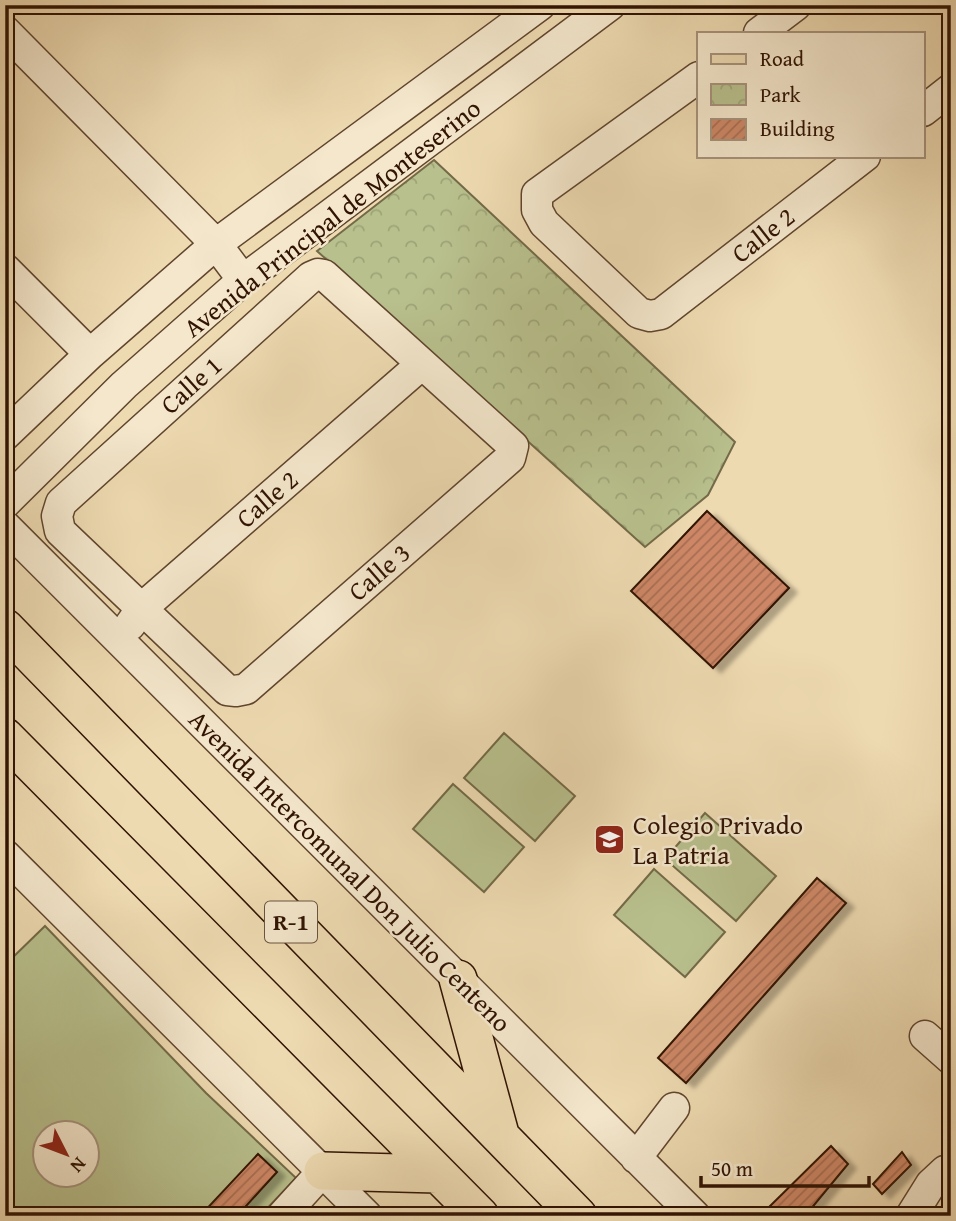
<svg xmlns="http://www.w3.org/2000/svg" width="956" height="1221" font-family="'Gentium Book Plus',serif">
  <defs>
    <pattern id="park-crowns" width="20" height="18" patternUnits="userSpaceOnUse" patternTransform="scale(1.75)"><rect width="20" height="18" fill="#b8c08d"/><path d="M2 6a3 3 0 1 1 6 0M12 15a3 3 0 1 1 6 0" fill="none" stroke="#9ea478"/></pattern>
    <pattern id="building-hatch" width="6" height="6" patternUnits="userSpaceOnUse" patternTransform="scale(1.75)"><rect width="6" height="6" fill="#cd8766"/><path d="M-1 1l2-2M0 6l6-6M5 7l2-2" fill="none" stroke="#a76d52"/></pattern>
    <filter id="shadow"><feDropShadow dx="8" dy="4.5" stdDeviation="2" flood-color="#0004"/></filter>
  </defs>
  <rect width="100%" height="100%" fill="#eedab1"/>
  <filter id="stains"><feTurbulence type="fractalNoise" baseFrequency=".00286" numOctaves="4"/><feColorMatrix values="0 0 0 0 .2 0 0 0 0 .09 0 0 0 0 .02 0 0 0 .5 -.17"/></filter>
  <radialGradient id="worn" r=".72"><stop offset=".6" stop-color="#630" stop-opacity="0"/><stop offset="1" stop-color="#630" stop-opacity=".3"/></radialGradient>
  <path fill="#b8c08d" stroke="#746a48" stroke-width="2" fill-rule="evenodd" d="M504,733L575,796L535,841L464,778Z
    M453,784L524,847L484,892L413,829Z
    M705,813L776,876L736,921L665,859Z
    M654,869L725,932L685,977L614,915Z
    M45,926L206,1093L296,1178L260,1216H5V965ZM46,1134H88V1176H46Z"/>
  <path fill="url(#park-crowns)" stroke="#746a48" stroke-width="2" d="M434,160L735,442L708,495L645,547L317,251Z"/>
  <path fill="url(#building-hatch)" stroke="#301303" stroke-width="2" filter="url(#shadow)" d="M707,511L789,588L713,668L631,591Z
    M817,878L846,903L686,1083L658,1058Z
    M831,1146L848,1164L805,1216H772L766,1210Z
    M902,1152L911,1165L882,1194L873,1184Z
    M258,1154L277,1172L237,1216H200Z"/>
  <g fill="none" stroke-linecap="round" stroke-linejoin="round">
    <defs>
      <path id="minor" d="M5,31L216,244L243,280
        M759,33L796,5
        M699,77L537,194V210L544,223L639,313L650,316L661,314L865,156
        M923,111L951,89
        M5,269L90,354
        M318,274L324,275L513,446L510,458L246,689L236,691L227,690L60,531L57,516L61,503L311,277Z
        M5,435L90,354L216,244L540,5
        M5,503L124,385L243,280L610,5
        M5,526L695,1216
        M130,625L142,608L422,364
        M5,855L367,1216
        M925,1036L951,1059
        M636,1158L674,1108
        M282,1216L323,1171
        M911,1216L931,1184L945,1171H951"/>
      <path id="major" d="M5,628L578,1216
        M5,737L480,1216
        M458,979L500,1134
        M323,1171L437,1174"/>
    </defs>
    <use href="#minor" stroke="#60452e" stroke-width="33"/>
    <use href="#major" stroke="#301303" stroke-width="40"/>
    <use href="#minor" stroke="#f4e7cc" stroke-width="30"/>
    <use href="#major" stroke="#eedab1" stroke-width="37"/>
  </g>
  <defs>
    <symbol id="school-square" viewBox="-11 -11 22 22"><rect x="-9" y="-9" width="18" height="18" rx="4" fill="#8f2418" stroke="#f4e7cc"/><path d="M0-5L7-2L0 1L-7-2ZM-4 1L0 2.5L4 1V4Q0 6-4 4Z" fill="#fff"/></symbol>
  </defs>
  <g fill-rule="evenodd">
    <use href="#school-square" x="592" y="822" width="35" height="35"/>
  </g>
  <g text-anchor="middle" stroke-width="5" stroke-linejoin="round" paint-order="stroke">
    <rect fill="#f4e7cc" stroke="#6b533f" stroke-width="2" x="265" y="901.5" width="52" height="41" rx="5"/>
    <g font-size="24" font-weight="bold" fill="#301303">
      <text x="291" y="930">R-1</text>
    </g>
    <g font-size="26" fill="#301303" stroke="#f4e7cc">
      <text transform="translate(332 218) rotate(-38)" y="9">Avenida Principal de Monteserino</text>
      <text transform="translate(763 235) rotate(-38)" y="9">Calle 2</text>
      <text transform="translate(191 385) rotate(-42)" y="9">Calle 1</text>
      <text transform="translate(267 499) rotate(-41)" y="9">Calle 2</text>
      <text transform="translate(379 572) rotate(-41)" y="9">Calle 3</text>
      <text transform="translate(350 871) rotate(45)" y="9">Avenida Intercomunal Don Julio Centeno</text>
    </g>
    <g font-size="26" fill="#301303" stroke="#f4e7cc" text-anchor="start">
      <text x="633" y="834">Colegio Privado<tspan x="633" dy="30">La Patria</tspan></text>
    </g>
  </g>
  <rect width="956" height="1221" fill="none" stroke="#eedab1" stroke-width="28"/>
  <rect x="7" y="7" width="942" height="1207" fill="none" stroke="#301303" stroke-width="3.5"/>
  <rect x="14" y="14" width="928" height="1193" fill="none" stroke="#301303" stroke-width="2"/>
  <rect x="697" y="32" width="228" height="126" fill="#f4e7cc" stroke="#a6927c" stroke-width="2"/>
  <rect x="711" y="54" width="35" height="10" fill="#eedab1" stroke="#a6927c" stroke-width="2"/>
  <text x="760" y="66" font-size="21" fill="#301303">Road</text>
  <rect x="711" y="84" width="35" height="21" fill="url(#park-crowns)" stroke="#a6927c" stroke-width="2"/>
  <text x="760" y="102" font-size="21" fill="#301303">Park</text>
  <rect x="711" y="119" width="35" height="21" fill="url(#building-hatch)" stroke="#a6927c" stroke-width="2"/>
  <text x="760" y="136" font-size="21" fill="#301303">Building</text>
  <g transform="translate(66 1154) rotate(132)"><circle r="33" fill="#f4e7cc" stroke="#a6927c" stroke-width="2"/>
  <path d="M0-5L12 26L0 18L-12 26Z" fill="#8f2418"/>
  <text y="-10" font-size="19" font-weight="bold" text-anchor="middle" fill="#301303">N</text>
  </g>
  <path d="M701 1176v10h168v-10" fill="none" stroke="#301303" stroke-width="3.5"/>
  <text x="711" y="1176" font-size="21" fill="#301303" stroke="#f4e7cc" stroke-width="5" paint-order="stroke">50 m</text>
  <rect width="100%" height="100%" filter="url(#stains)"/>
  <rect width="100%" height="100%" fill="url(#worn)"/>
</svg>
